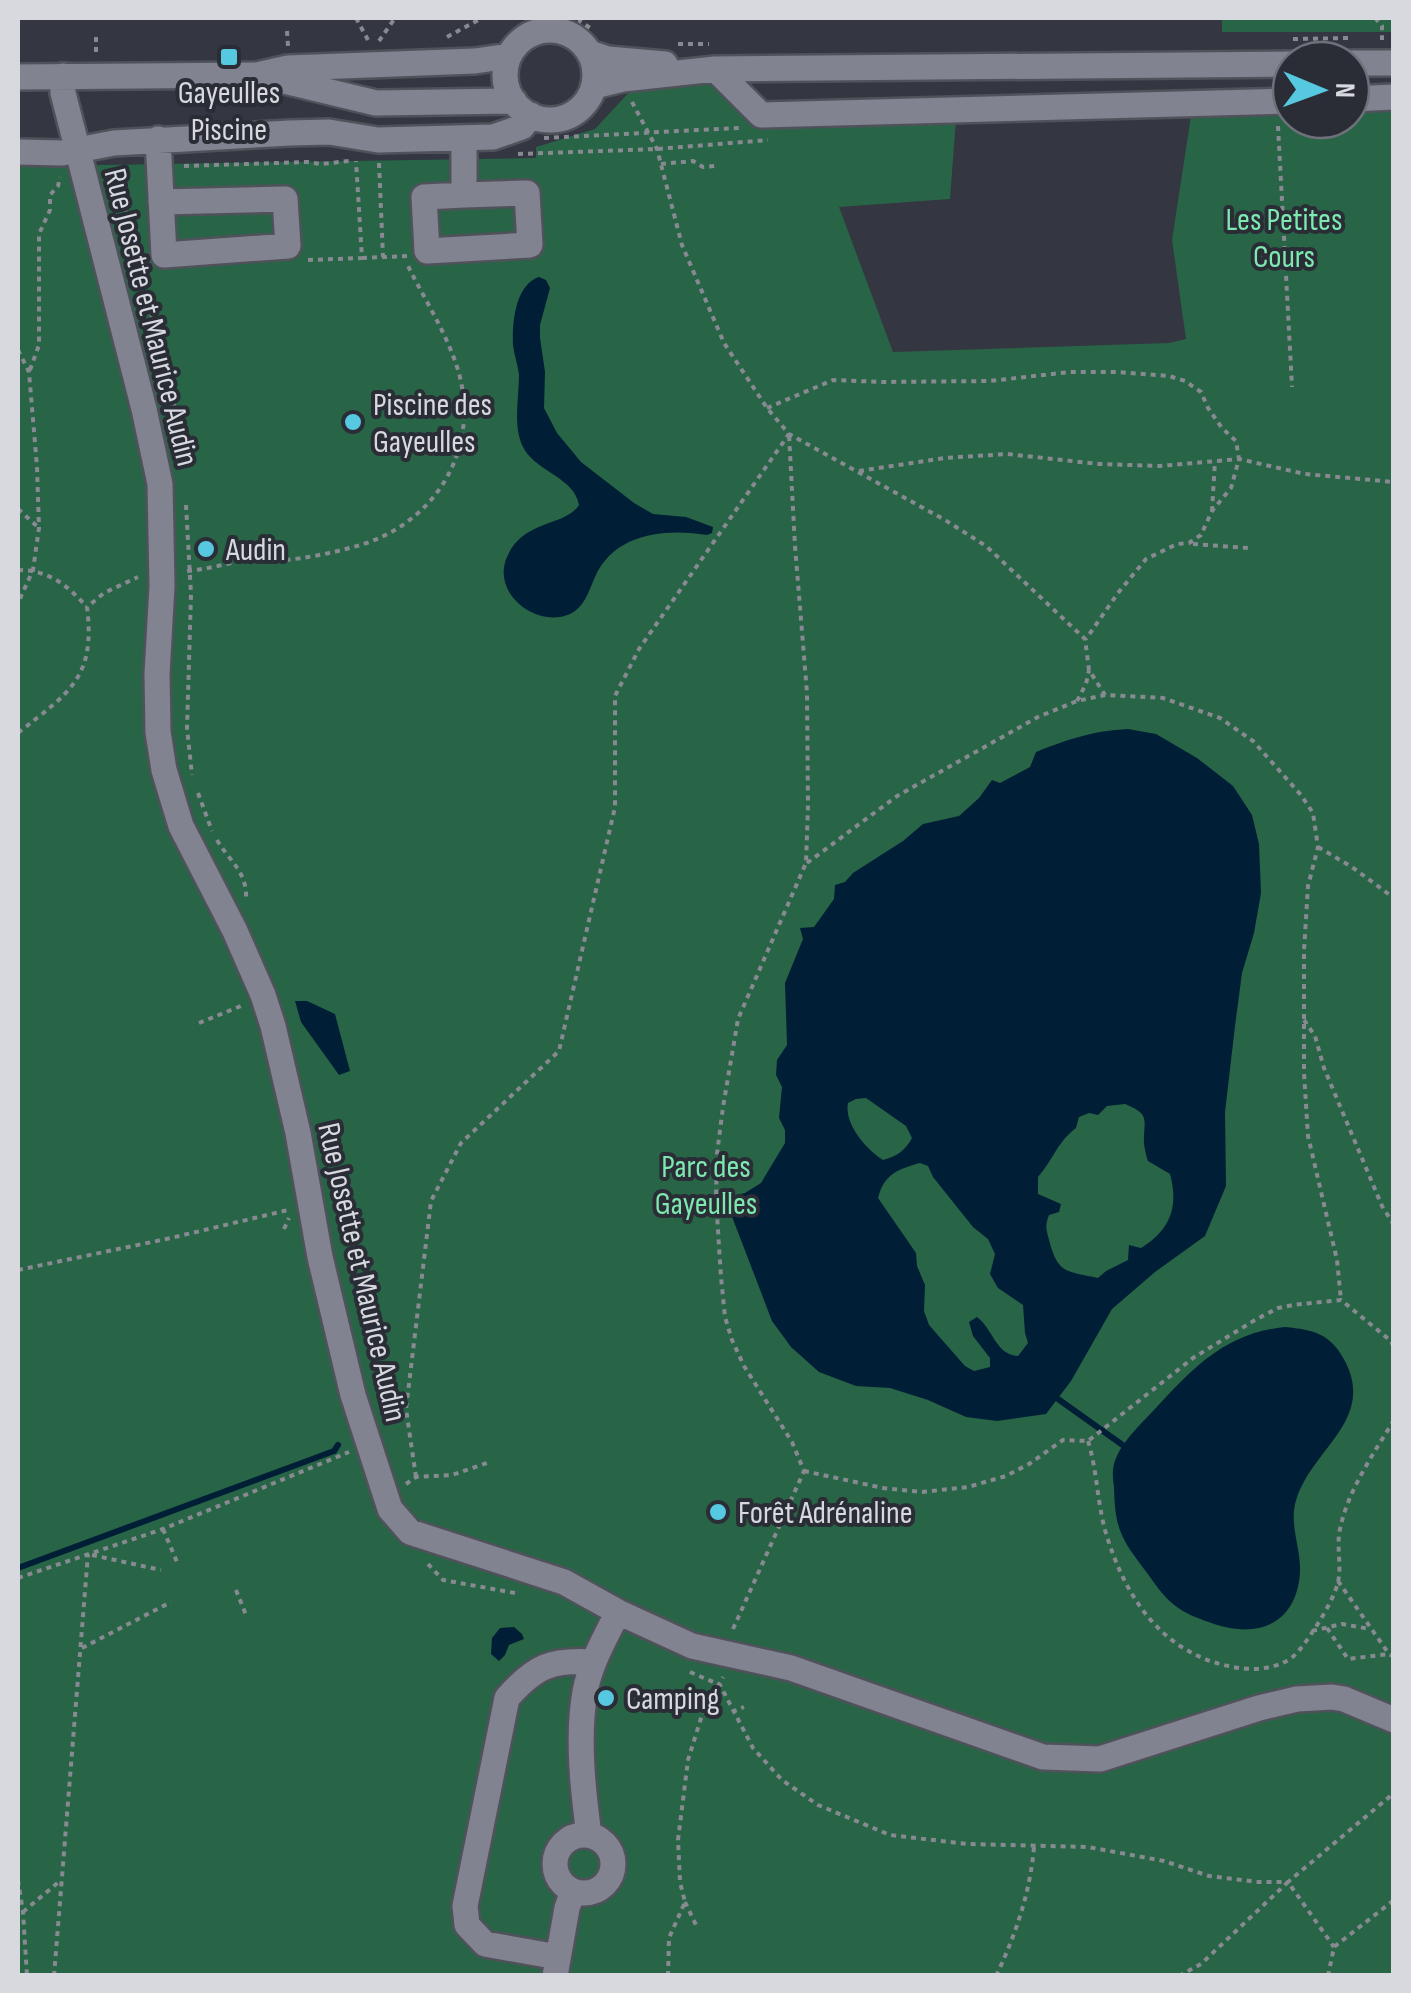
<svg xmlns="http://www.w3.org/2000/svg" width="1411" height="1993" font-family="'Sofia Sans Condensed',sans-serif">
  <rect width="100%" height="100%" fill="#343641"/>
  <path fill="#286446" d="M1222,18H1393V32H1222Z
    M709,82L751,119L811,128L956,120L950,199L839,207L893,352L1169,343L1186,339L1172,240L1191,116L1291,109V120H1351V105L1393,103V1975H18V159H31L41,166L536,158V147L595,129L633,88Z"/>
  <path fill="#001f36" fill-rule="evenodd" d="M539,277L546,280L550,288L540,325V338L545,372L544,408L557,433L581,462L634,503L653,514L686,517L713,527L712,533L707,535C666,528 614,533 595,577C589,590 585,607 570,614C536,629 491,593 507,557C523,519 565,527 579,505C574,476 534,472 522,445C513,424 519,397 519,375C518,365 514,355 513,345C512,323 515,285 539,277Z
    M1128,729L1156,734L1197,758L1233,786L1252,815L1259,844L1261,893L1254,933L1242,973L1235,1026L1225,1112L1226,1186L1205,1236L1155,1272L1112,1309L1071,1381L1046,1414L997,1421L966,1417L928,1400L890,1388L856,1386L819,1372L791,1347L772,1321L731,1214L728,1197L745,1193L761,1183L785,1143V1130L779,1118L782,1087L776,1075L777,1060L787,1045L785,983L803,939L800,928L814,927L834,899L835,885L845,882L853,873L903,841L923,824L959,816L979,798L992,780L1000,783L1030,767L1036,752C1069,739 1092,731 1128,729ZM866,1098L906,1126L912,1138C905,1151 897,1156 883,1160C866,1149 844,1124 848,1103L856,1099ZM1125,1104C1152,1115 1143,1120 1144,1144C1145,1150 1146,1156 1148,1161L1170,1174C1179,1207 1170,1230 1141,1248L1129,1245L1128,1260L1106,1271L1098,1278C1066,1271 1058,1274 1049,1240C1046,1229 1045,1225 1049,1215L1059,1212L1061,1204L1038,1194V1177C1053,1160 1058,1141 1076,1128L1079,1117L1089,1113L1098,1115L1107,1106ZM920,1163L928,1166L933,1177L973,1227L988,1239L995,1254L990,1274L998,1288L1023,1305L1025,1333L1028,1343L1018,1356C996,1355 993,1329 977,1317L969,1322L973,1336L990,1358V1367L974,1371L965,1366L929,1325L924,1311L925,1285L917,1266L916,1253L878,1198C884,1174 898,1169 920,1163Z
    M295,1001H307L335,1014L350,1071L339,1075L301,1022Z
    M1285,1327C1314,1330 1331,1333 1346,1363C1375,1423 1308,1451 1295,1504C1290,1527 1301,1549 1300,1572C1297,1623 1259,1639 1214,1624C1200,1619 1185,1614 1173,1604C1161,1594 1154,1582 1144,1569C1120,1537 1115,1528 1114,1487C1113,1480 1112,1471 1114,1464C1120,1443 1140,1425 1154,1410C1193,1368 1225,1333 1285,1327Z
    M514,1627L522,1634L524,1639L509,1645L505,1655L499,1661L491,1654L492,1638L500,1628Z"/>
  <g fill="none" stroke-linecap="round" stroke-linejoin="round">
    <path stroke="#001f36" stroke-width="6" d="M1058,1399L1124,1446
      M18,1568L334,1451L338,1445"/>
    <defs>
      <path id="minor" d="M505 75a45 45 0 1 1 90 0a45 45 0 1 1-90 0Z
        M590,53L608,59L665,64
        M1351,63H1394
        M715,69L761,115L1291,101
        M63,76V93L144,409L160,484L162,586L157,674L158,732L164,770L181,826L235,931L263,995L273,1026L298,1133L320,1257L353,1395L390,1509L410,1532L564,1582L618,1612L692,1646L791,1668L1043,1757L1100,1759L1259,1708L1297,1699L1332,1697L1344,1699L1394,1720
        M18,77L257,75L288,68L475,61L509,56
        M272,78L376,103L514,101
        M594,86L623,79L715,69L1291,64
        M1351,99L1394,97
        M464,138V195L424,197L427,251L530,245L527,193L464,195
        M158,139L164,255L288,246L285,199L161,202
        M18,152L62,153L114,143L290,133L329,132L378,140L493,137L522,127L531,115
        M555 1864a29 29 0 1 1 58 0a29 29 0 1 1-58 0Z
        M589,1835C583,1791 577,1737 585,1692C590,1664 605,1638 618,1612
        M558,1957L485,1944L467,1925L465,1906L507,1698C535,1666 552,1659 594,1662
        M555,1976L567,1908L573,1891"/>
    </defs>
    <use href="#minor" stroke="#50525b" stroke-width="30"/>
    <path stroke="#888a92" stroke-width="4" stroke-dasharray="5 5" stroke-linecap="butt" d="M356,18L368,40
      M579,18L580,21L593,30
      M1375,18L1382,26V40
      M287,31L288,46
      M96,37V52
      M447,37L482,18
      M1293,39L1349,38
      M379,41L395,18
      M678,44H709
      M18,102V127
      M632,102L657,149L682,245L724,343L767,408L789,434L945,520L986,546L1085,639L1089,670L1105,695
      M1278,126L1292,387
      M544,138L739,128
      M518,154L657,149L768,140
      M379,163L383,257
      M661,164L693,161L703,167L715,166
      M184,166L307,162L321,164L349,161
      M115,168L175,408L183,470
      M362,258L407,256
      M308,260L362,258L356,161
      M18,350L29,372L37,467L39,528L33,570L18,603
      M30,370L39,345V234L50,210V195L58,186L60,177
      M767,408L833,380L882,382L990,381L1070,372H1117L1169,376L1185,381L1201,392L1208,408L1222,428L1236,441L1239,459L1231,488L1212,511L1201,535L1189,543L1177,544L1146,559L1118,593L1086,639
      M859,471L944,458L1007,454L1099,464L1160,466L1239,459L1305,474L1394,482
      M186,505L191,594L187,728L192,775
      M18,509L39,528
      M1212,511L1215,461
      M1193,544L1248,548
      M18,570C48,570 66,584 86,606
      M187,571C210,569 232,562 255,558C265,557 275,561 285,560C307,558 332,553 353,547C433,527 482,451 458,370C447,334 425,300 408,266
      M1077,701L1086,684L1089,670
      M18,733C68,693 96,679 87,607L104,593L138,577
      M198,793L212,831
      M217,840C230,862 248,872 246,901
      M1318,847L1352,867L1394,898
      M807,863L897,796L1038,717L1077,701L1105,695L1163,698L1220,718L1253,741L1301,795L1313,813L1318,847L1308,886L1304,951V1073L1308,1136L1337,1260L1341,1300
      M1304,1020L1315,1036L1324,1068L1382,1206L1394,1225
      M199,1023L241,1006
      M284,1229L289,1218
      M18,1270L171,1238L288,1210
      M1088,1441C1097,1470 1097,1500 1105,1530C1125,1599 1164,1657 1239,1668C1261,1671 1288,1667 1301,1648C1313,1633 1334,1600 1338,1582C1342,1565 1336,1546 1340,1529C1348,1490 1374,1453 1394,1420
      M804,1471L883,1488L922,1492L968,1487L1006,1476L1029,1464L1063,1440L1088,1441L1193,1358L1255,1320L1278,1308L1293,1305L1341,1300L1391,1341L1394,1348
      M416,1477L406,1409L431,1201L461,1143L559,1051L615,807V696L639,649L789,434
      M406,1484L416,1477L452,1475L487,1463
      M163,1529L177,1562
      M92,1555L161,1570
      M428,1564L443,1580L515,1593
      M18,1578L163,1529L349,1452
      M1338,1581L1389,1654L1394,1657
      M236,1590L246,1615
      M1327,1628L1348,1659L1389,1654
      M733,1629L804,1471L792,1442L744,1366L732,1340L725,1317L721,1277L716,1199L717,1154L723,1107L738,1019L806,863L808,806L807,693L795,546L789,434
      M1312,1631L1342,1624L1370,1629
      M82,1648L171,1602
      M690,1672L720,1685L753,1748L782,1780L818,1805L890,1835L967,1844L1088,1847L1164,1861L1209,1876L1258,1882H1288L1394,1793
      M732,1712L744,1707
      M18,1880L23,1912L27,1976
      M685,1902L698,1929
      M23,1912L61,1880
      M54,1976L88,1554
      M668,1976L669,1938L685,1902L680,1882L678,1840L688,1760L702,1715L723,1677
      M996,1976C1016,1934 1030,1893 1034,1847
      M1179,1976L1201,1964L1288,1882L1334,1947
      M1328,1976L1334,1947L1394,1900"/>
    <use href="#minor" stroke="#818390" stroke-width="25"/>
  </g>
  <g fill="#56c9e1" stroke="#2a2c36" stroke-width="4">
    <rect x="219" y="47" width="20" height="20" rx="5"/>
    <circle cx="353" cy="422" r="10"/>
    <circle cx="206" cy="549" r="10"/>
    <circle cx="718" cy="1512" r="10"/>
    <circle cx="606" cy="1698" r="10"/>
  </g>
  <g text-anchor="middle" stroke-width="8" stroke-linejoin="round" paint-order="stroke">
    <g font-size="32" fill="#d7d9df" stroke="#2a2c36" text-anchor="start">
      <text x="229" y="103" text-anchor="middle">Gayeulles<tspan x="229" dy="37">Piscine</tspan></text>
      <text x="373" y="415">Piscine des<tspan x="373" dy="37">Gayeulles</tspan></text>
      <text x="226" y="560">Audin</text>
      <text x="738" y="1523">Forêt Adrénaline</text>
      <text x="626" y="1709">Camping</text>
    </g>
    <g font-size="32" fill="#7de9b1" stroke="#2a2c36">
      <text x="1284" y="230">Les Petites<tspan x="1284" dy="37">Cours</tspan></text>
      <text x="706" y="1177">Parc des<tspan x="706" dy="37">Gayeulles</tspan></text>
    </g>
    <g font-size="32" fill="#d7d9df" stroke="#2a2c36">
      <text transform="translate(152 317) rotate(76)" y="11">Rue Josette et Maurice Audin</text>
      <text transform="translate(363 1272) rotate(77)" y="11">Rue Josette et Maurice Audin</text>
    </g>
  </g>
  <rect width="1411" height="1993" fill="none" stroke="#d7d9df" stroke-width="40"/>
  <g transform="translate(1321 90) rotate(91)"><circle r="48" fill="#2a2c36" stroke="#6f717a" stroke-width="2.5"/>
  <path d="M0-8L18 38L0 25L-18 38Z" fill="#56c9e1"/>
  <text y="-15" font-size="28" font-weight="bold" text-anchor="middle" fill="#d7d9df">N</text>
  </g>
</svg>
